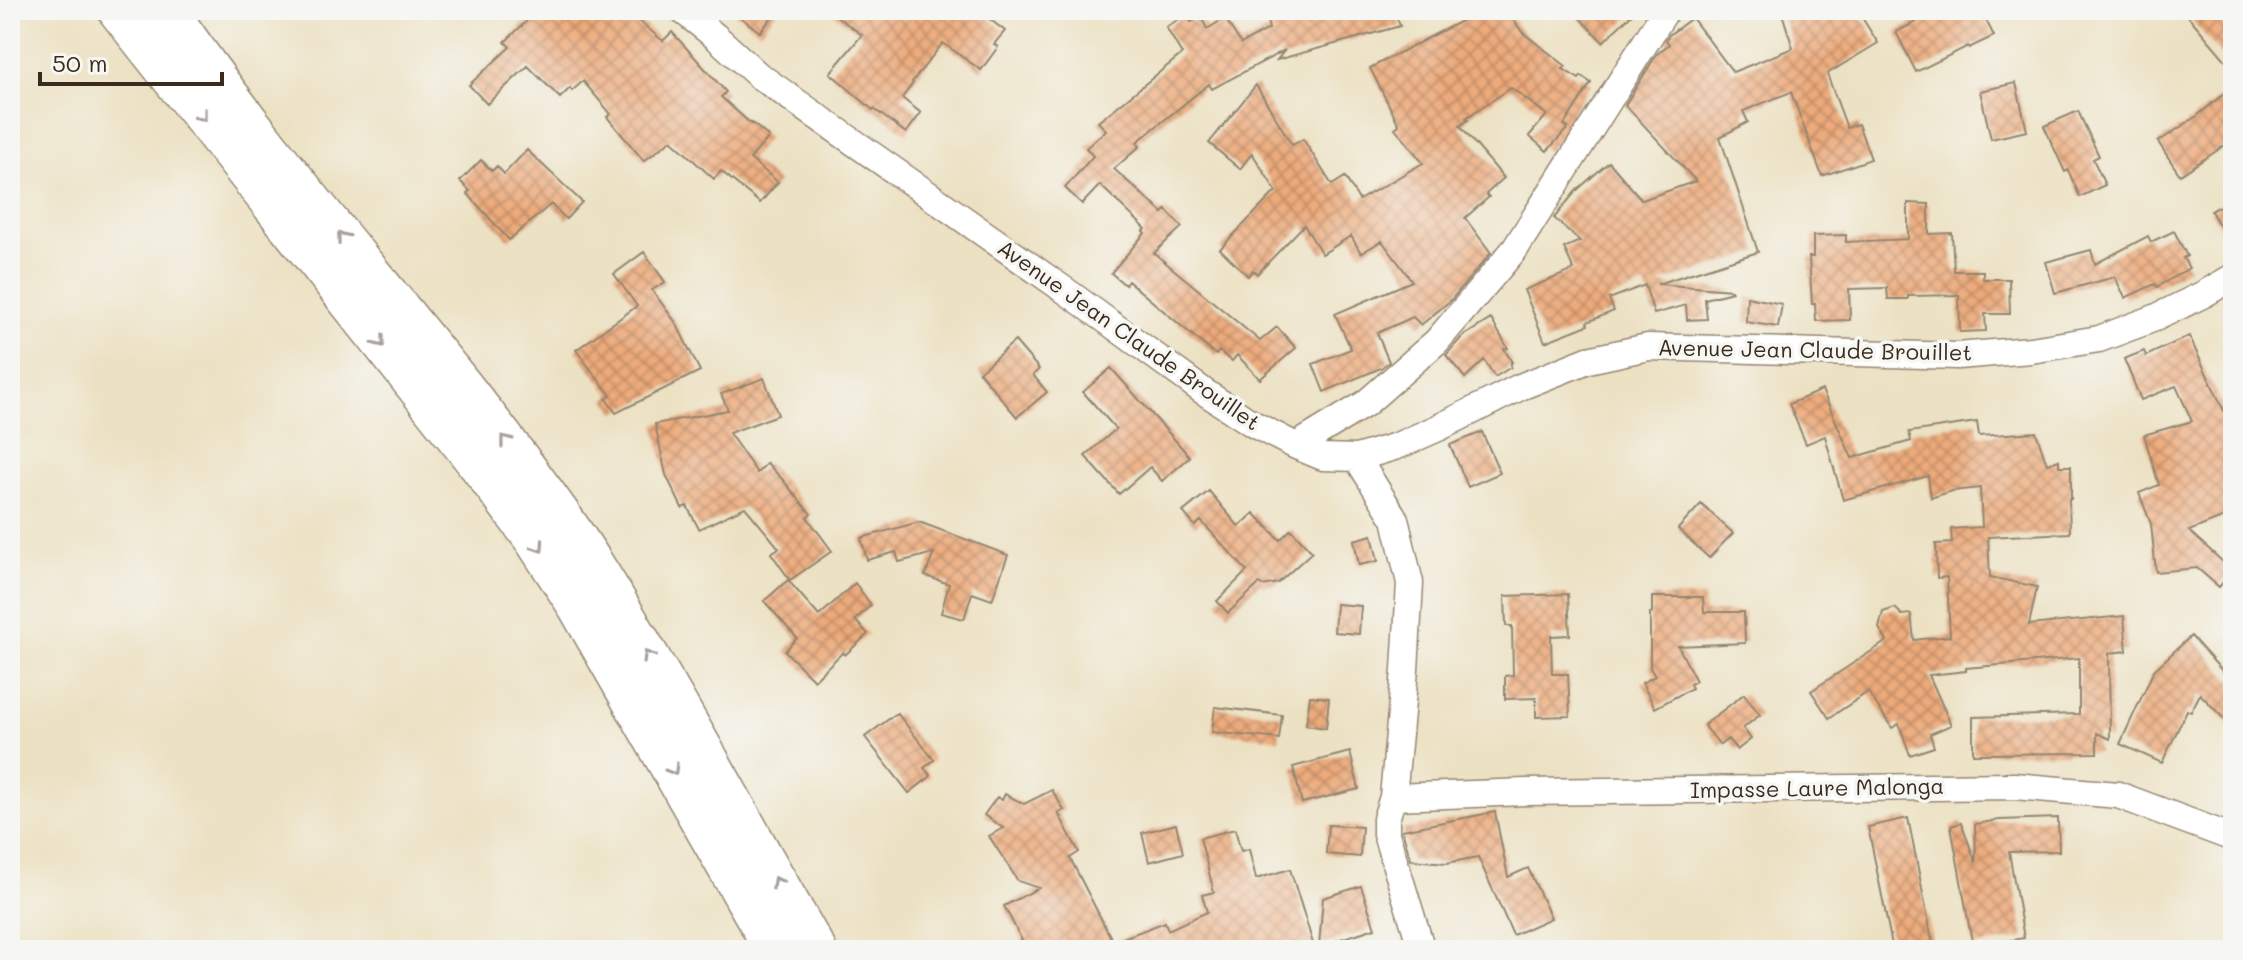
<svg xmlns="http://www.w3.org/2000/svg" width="2243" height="960" font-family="Mali,sans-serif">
  <defs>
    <pattern id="building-cross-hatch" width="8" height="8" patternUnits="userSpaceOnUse" patternTransform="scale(2)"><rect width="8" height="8" fill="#edab7c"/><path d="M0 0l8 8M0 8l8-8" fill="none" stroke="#c18b65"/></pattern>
  </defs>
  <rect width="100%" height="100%" fill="#f6f6f2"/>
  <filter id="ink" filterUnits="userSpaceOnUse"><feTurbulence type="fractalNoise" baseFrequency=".0125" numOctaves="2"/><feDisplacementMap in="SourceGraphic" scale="16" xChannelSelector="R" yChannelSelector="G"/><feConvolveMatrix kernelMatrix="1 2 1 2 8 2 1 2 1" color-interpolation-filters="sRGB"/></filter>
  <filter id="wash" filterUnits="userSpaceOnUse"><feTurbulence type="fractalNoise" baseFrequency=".006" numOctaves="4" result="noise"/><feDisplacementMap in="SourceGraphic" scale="32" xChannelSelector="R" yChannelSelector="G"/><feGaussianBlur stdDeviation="1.8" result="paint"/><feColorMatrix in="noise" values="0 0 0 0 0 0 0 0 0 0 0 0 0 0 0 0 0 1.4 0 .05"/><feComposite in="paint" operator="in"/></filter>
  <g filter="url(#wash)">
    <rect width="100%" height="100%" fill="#ece1c3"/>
    <g id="blocks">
      <path fill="url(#building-cross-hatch)" d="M538,10H626L663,41L672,32L726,92L721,97L751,124L752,123L769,137L750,159L778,182L760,203L721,171L714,179L671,140L644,161L607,117L611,114L583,81L572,91L570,88L560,98L528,66L487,104L469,85L510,47L505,42Z
        M731,10H778L760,32Z
        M828,10H993L988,18L1005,31L994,44L998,47L981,70L943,43L912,82L913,83L902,98L921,113L906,133L874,109L873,110L830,73L862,35Z
        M1278,10H1394L1400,26L1277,60L1285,50L1212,89L1209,84L1137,142L1140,146L1114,169L1163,213L1166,210L1182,227L1154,253L1260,341L1277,327L1296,348L1260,379L1237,355L1232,361L1219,351L1216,355L1128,281L1125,285L1111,273L1145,233L1143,231L1146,229L1100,185L1082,204L1065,188L1093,156L1086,148L1106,130L1098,122L1182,54L1166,27L1186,15L1191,22L1201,17L1207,29L1225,18L1241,44L1269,29L1265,13Z
        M1464,10H1507L1522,32L1566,66L1563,69L1579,79L1581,76L1591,83L1564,125L1568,128L1547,151L1529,136L1547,115L1511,88L1466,118L1468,120L1460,126L1504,178L1486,194L1489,197L1465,218L1491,253L1451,300L1421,325L1413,317L1377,333L1389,362L1381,368L1324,392L1313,364L1351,349L1335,314L1412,281L1382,241L1361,253L1351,236L1322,254L1304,225L1257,274L1253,270L1248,276L1220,249L1276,191L1252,153L1240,169L1209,143L1256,85L1292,145L1303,139L1332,185L1345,177L1359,200L1423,163L1395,128L1399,125L1370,68L1467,18Z
        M1572,10H1636L1603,42Z
        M1781,10H1857L1878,43L1827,74L1847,128L1858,124L1871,159L1822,176L1791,92L1743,111L1748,122L1720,137L1758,252L1657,284L1731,290L1732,292L1705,299L1707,319L1687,320L1686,305L1654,314L1645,285L1609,299L1614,311L1587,322L1588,325L1545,342L1524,290L1574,270L1564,248L1580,241L1554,218L1576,191L1609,162L1642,200L1696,181L1625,105L1657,54L1669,44L1666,40L1669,35L1692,18L1733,72L1793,48Z
        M1923,10H1981L1994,36L1969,48L1968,46L1916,72L1896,32L1916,22L1913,15Z
        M2183,10H2227L2233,16V69Z
        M2016,83L2027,131L1991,139L1980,91Z
        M2233,86V140L2180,175L2158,142L2197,116Z
        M2078,111L2099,156L2093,159L2105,185L2080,197L2068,170L2065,172L2044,126Z
        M527,150L582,202L566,219L551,204L509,240L467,193L470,191L460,181L481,160L492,171L497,166L504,174Z
        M2233,198V249L2211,211Z
        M1908,203L1929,204V234L1952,233L1954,271H1983V279H2009L2010,314H1985L1986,331L1960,332L1959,295L1908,296V299H1888L1887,288L1849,289L1850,320L1816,321L1815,304H1812L1809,257H1813V236L1846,235V242L1908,239Z
        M2174,231L2187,256L2183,258L2189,268L2157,287L2155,284L2125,298L2115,277L2055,293L2046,262L2091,250L2095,264L2148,236L2151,242Z
        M644,252L665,282L652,290L676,323L700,371L616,413L606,399L611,396L576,350L637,306L614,274Z
        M1747,297L1782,304L1778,327L1746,322Z
        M1491,319L1508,348L1504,349L1512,362H1511V367L1495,377L1484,360L1465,378L1446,355L1462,337Z
        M2189,336L2233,430V509L2227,516L2189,531L2233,571L2219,587L2197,568L2156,572L2151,524L2139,493L2159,485L2144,435L2192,421L2176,386L2141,400L2124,359L2144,351L2146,356Z
        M1015,341L1039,369L1033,375L1047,392L1017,417L979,372Z
        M1111,368L1190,457L1162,481L1150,467L1119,494L1085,456L1116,429L1083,392Z
        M764,378L778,415L729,433L757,473L767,463L783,480L811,514L807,517L832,551L790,580L771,553L779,548L745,507L699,529L687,506L682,508L666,475L655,424L728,410L721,394Z
        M1822,390L1852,458L1911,441L1909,432L1977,422L1979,436L2036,432L2047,464L2059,460V466H2071V499H2069L2070,533L1988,537L1990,577L2037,587L2029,625L2124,616L2127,651L2109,653L2110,739L2097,733V753L1973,754V717L2079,714V658L1966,668V671L1929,675L1951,725L1930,734L1934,747L1910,755L1899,724L1892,728L1868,692L1829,718L1811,691L1887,641L1879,628L1883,612L1895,608L1902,615L1911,614L1914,640L1950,636L1947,577L1937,578L1936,544L1952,543L1951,529L1982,527L1980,488L1952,491L1931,498L1928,476L1843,500L1825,436L1806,444L1789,404Z
        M1482,432L1500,473L1468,487L1450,445Z
        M1209,491L1239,527L1254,513L1280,540L1291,529L1312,552L1278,583L1262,586L1259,584L1228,613L1217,601L1247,571L1201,521L1195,526L1183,512Z
        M1701,504L1733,533L1709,558L1678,529Z
        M919,522L1008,555L992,600L972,593L964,619L941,613L949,584L925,576L934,553L899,562L896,552L867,560L861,538Z
        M1372,535L1378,561L1359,565L1354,540Z
        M788,580L819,616L855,583L871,605L855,620L868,634L845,655L843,652L814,680L785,651L797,638L764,601Z
        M1568,594L1570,635L1551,636L1552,674H1568L1570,716L1536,717V698L1505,699V676L1513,675L1512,626H1506L1505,596Z
        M1652,597H1703L1704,612H1744L1745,643L1678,646L1696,681L1690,684L1692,688L1655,708L1642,683L1655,676L1650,668V613H1652Z
        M1336,604L1361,606L1359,634L1334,632Z
        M2191,636L2233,683V728L2200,694L2191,712L2187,710L2162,763L2120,744L2154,670Z
        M1744,694L1760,715L1743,728L1751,739L1737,750L1728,739L1720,745L1704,725Z
        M1310,696L1329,698L1326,728L1306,725Z
        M1215,707L1282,715L1279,739L1212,732Z
        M897,713L934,760L924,768L931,776L909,793L865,737Z
        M1350,752L1359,789L1302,803L1293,767Z
        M1052,790L1064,810L1058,813L1079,852L1070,858L1113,942L1165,922L1168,930L1207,912L1202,895L1214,892L1200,838L1235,829L1241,851L1249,849L1256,879L1290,869L1315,950H1027L1004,906L1039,888L1018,881L989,836L1003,828L984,815L997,797L1002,800L1005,794L1024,804Z
        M1495,812L1508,877L1528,868L1551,918L1513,935L1478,857L1447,863L1411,860L1402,830Z
        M1908,818L1926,909L1934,950H1893L1868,827Z
        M2058,818L2059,851L2009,852L2024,938L1973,947L1951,826L1961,823L1976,863L1975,824L1999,820Z
        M1176,824L1183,853L1149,862L1142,833Z
        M1328,825L1362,827L1360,857L1326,854Z
        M1361,886L1375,928L1319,946L1323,898Z"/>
    </g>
  </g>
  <g filter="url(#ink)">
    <use href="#blocks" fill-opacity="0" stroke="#948670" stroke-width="2"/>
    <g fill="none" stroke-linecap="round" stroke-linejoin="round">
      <defs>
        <path id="minor" d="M682,10L715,36L758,75L1073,296L1203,391L1253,424L1296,446L1323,457L1357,458L1397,446L1438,428L1520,387L1588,360L1648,347L1957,356L2031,350L2099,339L2155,318L2204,294L2233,277
          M1296,446L1365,404L1437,341L1515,249L1666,10
          M1357,458L1395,519L1410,583L1405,670L1393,797L1386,819V834L1422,950
          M1393,797L1526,792L2014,786L2118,795L2233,838"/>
        <path id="primary" d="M118,10L479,465L535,540L578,606L775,950
          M167,10C288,187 437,342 561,516C591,558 616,601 642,645C702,745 757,849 816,950"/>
      </defs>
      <use href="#minor" stroke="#948670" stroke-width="29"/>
      <use href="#primary" stroke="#948670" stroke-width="43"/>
      <use href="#minor" stroke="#fff" stroke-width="26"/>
      <use href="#primary" stroke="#fff" stroke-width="40"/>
    </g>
    <defs><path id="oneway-chevron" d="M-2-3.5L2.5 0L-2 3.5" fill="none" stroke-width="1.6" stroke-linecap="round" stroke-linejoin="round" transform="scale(2)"/></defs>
    <g stroke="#a79f9a">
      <use href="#oneway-chevron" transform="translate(202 116) rotate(52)"/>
      <use href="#oneway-chevron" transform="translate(342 237) rotate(-129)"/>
      <use href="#oneway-chevron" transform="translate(380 342) rotate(51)"/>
      <use href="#oneway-chevron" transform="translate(505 440) rotate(-128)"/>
      <use href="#oneway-chevron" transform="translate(539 547) rotate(56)"/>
      <use href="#oneway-chevron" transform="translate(648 656) rotate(-121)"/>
      <use href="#oneway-chevron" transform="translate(673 770) rotate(60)"/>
      <use href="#oneway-chevron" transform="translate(777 882) rotate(-120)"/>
    </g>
  </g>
  <g text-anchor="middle" stroke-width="7" stroke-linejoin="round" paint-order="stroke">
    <g font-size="22" fill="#3b2a1e" stroke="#f6f6f2">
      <text transform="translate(1129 335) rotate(35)" y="8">Avenue Jean Claude Brouillet</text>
      <text transform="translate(1815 350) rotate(1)" y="8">Avenue Jean Claude Brouillet</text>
      <text transform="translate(1817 788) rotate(-1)" y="8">Impasse Laure Malonga</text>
    </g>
  </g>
  <rect width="2243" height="960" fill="none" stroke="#f6f6f2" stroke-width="40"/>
  <path d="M40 72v12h182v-12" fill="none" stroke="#3b2a1e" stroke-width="4"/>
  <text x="52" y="72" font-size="24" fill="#3b2a1e" stroke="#f6f6f2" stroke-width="6" paint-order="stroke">50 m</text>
</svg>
